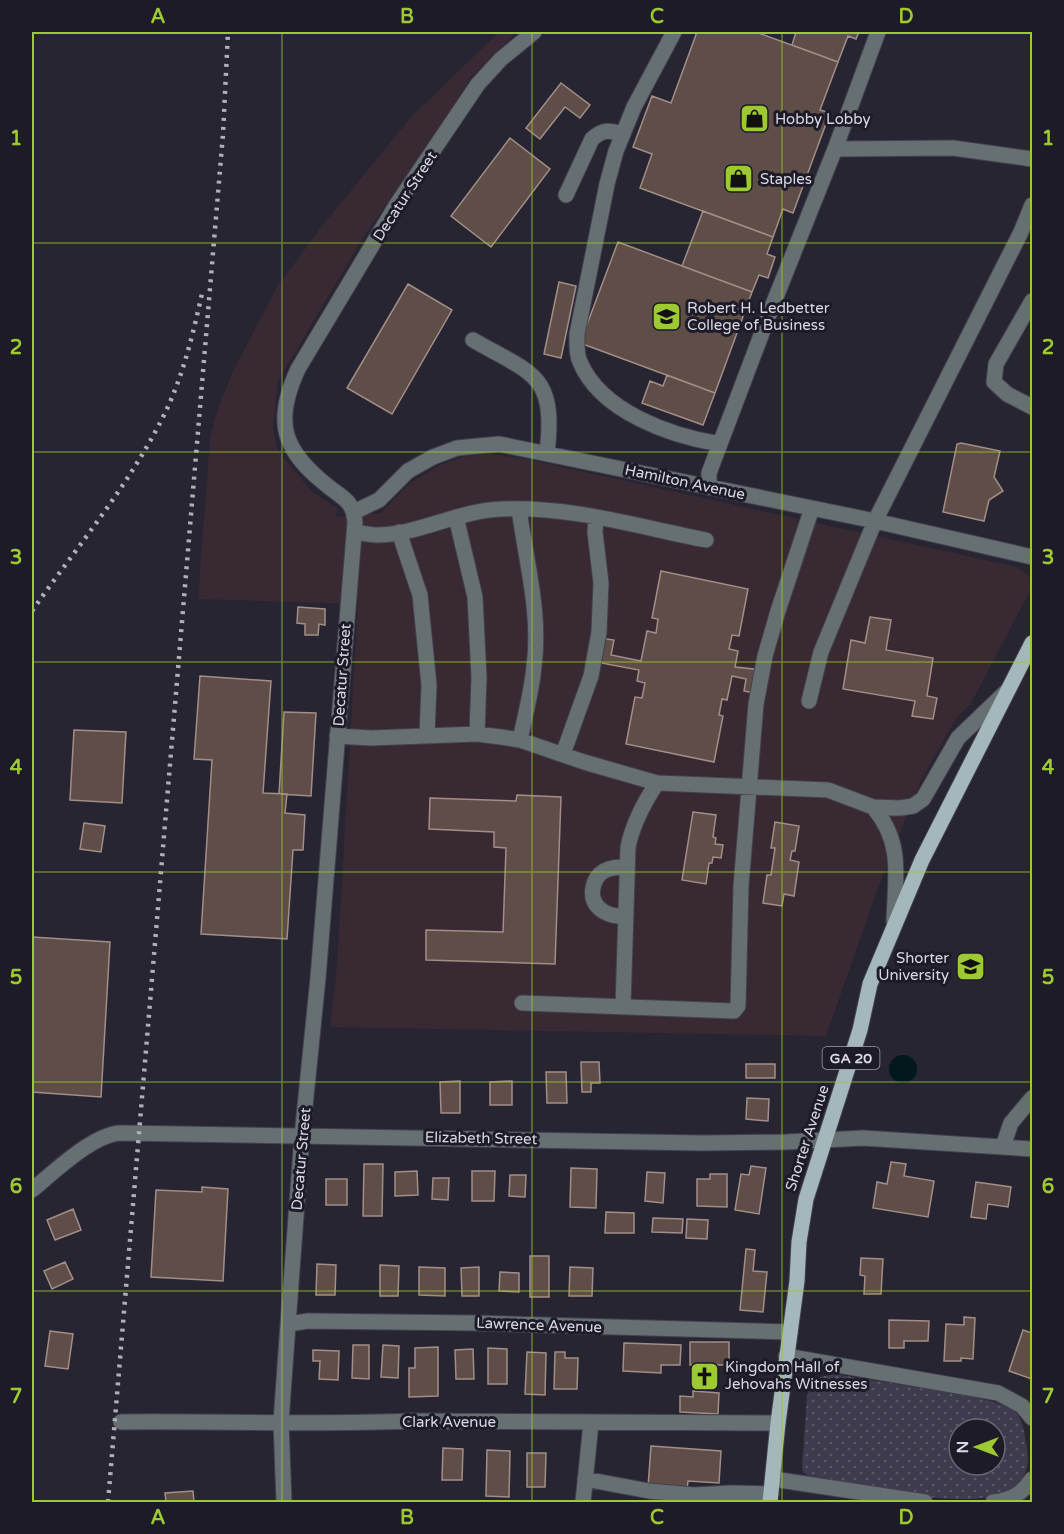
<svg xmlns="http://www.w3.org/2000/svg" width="1064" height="1534" font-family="'Varela Round',sans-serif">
  <defs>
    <pattern id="park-dots" width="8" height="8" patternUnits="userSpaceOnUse" patternTransform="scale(1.5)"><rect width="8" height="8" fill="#3f3b4e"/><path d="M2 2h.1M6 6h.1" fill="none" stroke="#5a5767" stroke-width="1.8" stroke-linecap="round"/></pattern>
  </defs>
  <rect width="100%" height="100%" fill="#282533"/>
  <path fill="#392933" d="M499,32H517L471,77L439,130L364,236L278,381L273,427L277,449L311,491L338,509L335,517L381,513L409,484L438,466L462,457L489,454L521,458L1017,567L1029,576L1031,589L970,705L957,717L921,780L879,885L826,1036L330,1027L337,967L358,604L198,599L210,439L218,408L233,371L277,287L322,226L412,116Z"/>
  <path fill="url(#park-dots)" fill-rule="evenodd" d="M834,1374C867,1379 900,1385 933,1390C959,1395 989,1397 1012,1410C1023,1416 1024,1432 1026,1443C1044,1521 925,1497 884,1490C860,1486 836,1482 812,1478L804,1473L802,1468L807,1397L810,1386L816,1378ZM959,1429H995V1465H959Z"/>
  <path fill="#02181c" d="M889 1069a14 14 0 1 1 28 0a14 14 0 1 1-28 0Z"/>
  <path fill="#5f4d47" stroke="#a28e87" stroke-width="1.5" d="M697,32H756L838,62L820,110L830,113L793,213L783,209L773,237L640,188L652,154L633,147L652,96L671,103Z
    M796,32H859L856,39L848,36L838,62L792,45Z
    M561,83L590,105L580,118L565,107L540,139L526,128Z
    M510,138L550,169L491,247L451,216Z
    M703,211L773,237L767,254L775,257L768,278L759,275L752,292L682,266Z
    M618,242L752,292L715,393L580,343Z
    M559,282L576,286L561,358L544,354Z
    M408,284L452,310L392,414L347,388Z
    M667,375L715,393L703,425L642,403L650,381L663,386Z
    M961,443L1000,451L994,477L1003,491L989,500L984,521L943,512L957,444Z
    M661,571L748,589L739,636L732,635L729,649L738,651L735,667L763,670L758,694L744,691L746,679L732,676L727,700L722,699L719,715L723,716L714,762L626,744L635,697L642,698L645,683L637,681L639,670L596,662L601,638L614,640L611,655L641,661L647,631L656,633L658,619L652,618Z
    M298,607L325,609V625L319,624L318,635H305V624L297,623Z
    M870,617L891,620L886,650L933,658L927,696L937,698L933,719L912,716L915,701L843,689L851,640L865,643Z
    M200,676L271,681L263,793L287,794L285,813L305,815L303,850H293L287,939L201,934L212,760L194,759Z
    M284,712L316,713L311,796L279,794Z
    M74,730L126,732L122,803L70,800Z
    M517,795L561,797L555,964L426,960V930L503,932L506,848L494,847V832L429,829L430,798L516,801Z
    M693,812L716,815L713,837L716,838L715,844L723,845L721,858L713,857L712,863H709L706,884L682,880Z
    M775,822L799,826L795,851H792L790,860L799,862L794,896L784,894L782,906L763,903L767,875H771L775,848H771Z
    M84,823L105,826L101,852L80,849Z
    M32,937L110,942L101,1097L32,1092Z
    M581,1062H599L600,1083H591V1092H582Z
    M746,1064H775V1078H746Z
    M546,1072H566L567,1103H547Z
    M460,1081V1113H441L440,1082Z
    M512,1081V1105H490V1082Z
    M747,1098L769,1099L768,1121L746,1119Z
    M891,1162L906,1164L904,1176L934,1181L928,1217L873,1208L877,1182L887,1184Z
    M364,1164H383L382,1216H363Z
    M751,1166L766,1168L759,1214L735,1210L741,1174L749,1175Z
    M571,1168L597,1169L596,1208L570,1207Z
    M417,1171L418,1195L395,1196V1172Z
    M472,1171H495L494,1201H472Z
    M647,1172L665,1173L663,1203L645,1201Z
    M710,1174H727V1207L697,1206V1179H710Z
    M510,1175H526L525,1197L509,1196Z
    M433,1178H449L448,1200L432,1199Z
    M326,1179H347V1205H326Z
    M976,1182L1011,1187L1008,1207L988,1204L986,1219L971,1217Z
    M202,1187L228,1189L223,1281L151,1277L156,1190L202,1192Z
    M73,1209L81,1230L55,1240L47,1220Z
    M606,1212L634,1213V1233H605Z
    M653,1218L683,1219L682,1233L652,1232Z
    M687,1219L708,1220L707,1239L686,1238Z
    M746,1249L755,1250L753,1271L767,1272L763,1312L740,1310Z
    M530,1256H549V1297H530Z
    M861,1258L883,1259L881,1294H864L865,1276L860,1275Z
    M65,1262L73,1279L52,1289L44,1271Z
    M317,1264L336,1265L335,1295H316Z
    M380,1265L399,1266L398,1296H380Z
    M419,1267L445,1268V1296L419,1295Z
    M479,1267V1296H462L461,1268Z
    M570,1267L593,1268L592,1296H569Z
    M500,1272L519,1273V1292L499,1291Z
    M964,1317L975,1318L973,1359L961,1358V1361H944L946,1324L964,1325Z
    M889,1320L929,1321L928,1341H904V1348H889Z
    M1023,1330L1032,1333V1379L1009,1371Z
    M50,1331L73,1334L68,1369L45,1366Z
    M690,1342H729V1365H690Z
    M624,1343L681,1345L680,1365H661V1373L623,1371Z
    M353,1345H369V1379L352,1378Z
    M383,1345L399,1346L398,1378L381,1377Z
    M438,1347V1396L409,1397V1368H415V1348Z
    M488,1348L507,1349V1384H488Z
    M473,1349L474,1379H456L455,1350Z
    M313,1350L339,1351L338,1380L319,1379L320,1361H313Z
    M527,1352L546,1353L545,1395L525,1394Z
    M555,1352H565V1358H578L577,1389H554Z
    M693,1391L719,1393L718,1414L680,1412V1396L693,1397Z
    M651,1446L721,1451L719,1483L688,1481L687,1490L648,1487Z
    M443,1448L463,1449L462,1480H442Z
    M487,1450L510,1451L509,1497L486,1496Z
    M527,1453H546L545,1487H527Z
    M193,1491L194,1502H166L165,1493Z"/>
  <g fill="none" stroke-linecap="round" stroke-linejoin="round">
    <defs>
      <path id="minor" d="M674,32L634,107L616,151L607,184L577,334C577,343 576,354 580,362C601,412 671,436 720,444
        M835,149L953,148L1032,159
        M566,195L592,139C603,129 609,130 623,134
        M1032,301L996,364L994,382L1007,394L1032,407
        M473,340C534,375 556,374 547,453
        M709,487V473L768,317L835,149L878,32
        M519,509C526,561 541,614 534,666C532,691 525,715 520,740
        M354,512L379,500L408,471L433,457L457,448L499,444L875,521L1032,557
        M456,517L475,597L479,677L477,734
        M355,532C362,533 370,535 377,535C417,535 460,510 502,509C571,506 639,527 706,540
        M399,532L420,595L429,685L427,735
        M809,701L821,652L875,521L1021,232L1032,205
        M337,736L371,738L477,734L501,737L520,740L584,762L657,783L828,790L873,807L900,808L913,806L923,799L958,738L1007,691
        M563,754L591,676L599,632L601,583L595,532L596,518
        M873,807C904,843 895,878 894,922
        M625,917C616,916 606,915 599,908C588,898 592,878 604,871C611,867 619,867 627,867
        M522,1003L734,1011L738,1006L741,886L756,704L765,656L778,611L812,508
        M623,1007L628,847C633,823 643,804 657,783
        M1003,1146L1011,1123L1032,1098
        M32,1190C54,1172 92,1135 120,1133L702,1143L786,1142L863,1138L1032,1149
        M288,1324L308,1321L475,1323L790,1332
        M786,1356L998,1393L1022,1406L1032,1418
        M121,1422C217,1421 314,1425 411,1421L778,1423
        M585,1479L649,1491L694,1495L731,1493L771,1494
        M773,1479L925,1502
        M284,1502L281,1422L288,1324L302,1136L318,978L355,522C353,501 344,499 329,487C283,451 273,423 298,369L395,207L478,84L501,59L534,32
        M583,1502L591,1423
        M993,1502C1011,1500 1022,1494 1032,1479"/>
      <path id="major" d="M770,1502L778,1423L797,1281L799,1242L806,1199L860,1030L870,984L922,860L1032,643"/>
    </defs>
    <use href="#minor" stroke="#44414f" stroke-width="17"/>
    <use href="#major" stroke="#44414f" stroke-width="17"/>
    <use href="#minor" stroke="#666f71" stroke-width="15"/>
    <use href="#major" stroke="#a4b7bb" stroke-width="15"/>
    <path stroke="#b1afba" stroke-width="4.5" stroke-dasharray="3 6" stroke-linecap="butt" d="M32,611C76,548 127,488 162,419C183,378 193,334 203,289
      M108,1502L223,134L228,32"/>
  </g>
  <path fill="none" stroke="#9dca30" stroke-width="1.5" stroke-opacity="0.55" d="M282,32V1502M532,32V1502M782,32V1502M32,243H1032M32,452H1032M32,662H1032M32,872H1032M32,1082H1032M32,1291H1032"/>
  <defs>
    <symbol id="shop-square" viewBox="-11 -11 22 22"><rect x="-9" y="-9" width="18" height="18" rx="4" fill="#9dca30" stroke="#1e1b29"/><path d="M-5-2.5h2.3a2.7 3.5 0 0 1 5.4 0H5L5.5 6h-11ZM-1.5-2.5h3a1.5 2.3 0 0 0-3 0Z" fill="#111"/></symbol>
    <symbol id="university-square" viewBox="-11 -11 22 22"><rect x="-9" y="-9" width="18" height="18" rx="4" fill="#9dca30" stroke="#1e1b29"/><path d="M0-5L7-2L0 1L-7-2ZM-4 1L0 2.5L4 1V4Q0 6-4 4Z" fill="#111"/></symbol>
    <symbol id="church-square" viewBox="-11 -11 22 22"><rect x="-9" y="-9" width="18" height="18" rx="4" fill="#9dca30" stroke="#1e1b29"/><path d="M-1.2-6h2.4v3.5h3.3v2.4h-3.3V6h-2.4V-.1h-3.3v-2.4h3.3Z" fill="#111"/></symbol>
  </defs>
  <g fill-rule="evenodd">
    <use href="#shop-square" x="738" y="102" width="33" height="33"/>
    <use href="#shop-square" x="722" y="162" width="33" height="33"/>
    <use href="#university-square" x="650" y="300" width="33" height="33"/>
    <use href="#university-square" x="954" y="950" width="33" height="33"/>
    <use href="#church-square" x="688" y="1360" width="33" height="33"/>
  </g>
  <g text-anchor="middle" stroke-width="6" stroke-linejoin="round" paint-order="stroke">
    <rect fill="#1e1b29" stroke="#a19faa" stroke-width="1.5" x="822.5" y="1047" width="57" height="22" rx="4.5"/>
    <g font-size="14" font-weight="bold" fill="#d9d7e1">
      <text x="851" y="1063">GA 20</text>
    </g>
    <g font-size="15" fill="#d9d7e1" stroke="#1e1b29" text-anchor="start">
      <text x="775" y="124">Hobby Lobby</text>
      <text x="760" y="184">Staples</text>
      <text x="687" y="313">Robert H. Ledbetter<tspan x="687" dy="17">College of Business</tspan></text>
      <text x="949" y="963" text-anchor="end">Shorter<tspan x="949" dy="17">University</tspan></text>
      <text x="725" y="1372">Kingdom Hall of<tspan x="725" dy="17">Jehovahs Witnesses</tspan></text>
    </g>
    <g font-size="15" fill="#d9d7e1" stroke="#1e1b29">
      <text transform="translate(405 196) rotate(-57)" y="5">Decatur Street</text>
      <text transform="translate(685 482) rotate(12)" y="5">Hamilton Avenue</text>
      <text transform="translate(342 675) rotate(-86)" y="5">Decatur Street</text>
      <text transform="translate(481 1138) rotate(1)" y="5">Elizabeth Street</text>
      <text transform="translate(807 1138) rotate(-72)" y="5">Shorter Avenue</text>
      <text transform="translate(301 1159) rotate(-85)" y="5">Decatur Street</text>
      <text transform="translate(539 1325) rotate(2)" y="5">Lawrence Avenue</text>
      <text x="449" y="1427">Clark Avenue</text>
    </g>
  </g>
  <rect width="1064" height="1534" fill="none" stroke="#1e1b29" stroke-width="66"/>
  <g transform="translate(977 1447) rotate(270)"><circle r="28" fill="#1e1b29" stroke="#696673" stroke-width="1.5"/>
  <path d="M0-4.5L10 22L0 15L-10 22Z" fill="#9dca30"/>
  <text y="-9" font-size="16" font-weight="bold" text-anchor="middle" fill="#d9d7e1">N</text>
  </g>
  <rect x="33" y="33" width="998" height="1468" fill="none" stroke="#9dca30" stroke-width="2"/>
  <g font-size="20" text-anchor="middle" font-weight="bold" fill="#9dca30">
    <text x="158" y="23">A</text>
    <text x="407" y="23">B</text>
    <text x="657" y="23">C</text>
    <text x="906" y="23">D</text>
    <text x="16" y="145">1</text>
    <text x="1048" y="145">1</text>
    <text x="16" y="354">2</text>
    <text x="1048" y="354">2</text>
    <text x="16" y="564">3</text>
    <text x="1048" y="564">3</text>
    <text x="16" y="774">4</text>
    <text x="1048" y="774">4</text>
    <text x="16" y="984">5</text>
    <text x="1048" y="984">5</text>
    <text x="16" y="1193">6</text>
    <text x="1048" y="1193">6</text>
    <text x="16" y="1403">7</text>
    <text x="1048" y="1403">7</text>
    <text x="158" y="1524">A</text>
    <text x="407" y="1524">B</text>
    <text x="657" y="1524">C</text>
    <text x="906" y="1524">D</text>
  </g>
</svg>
